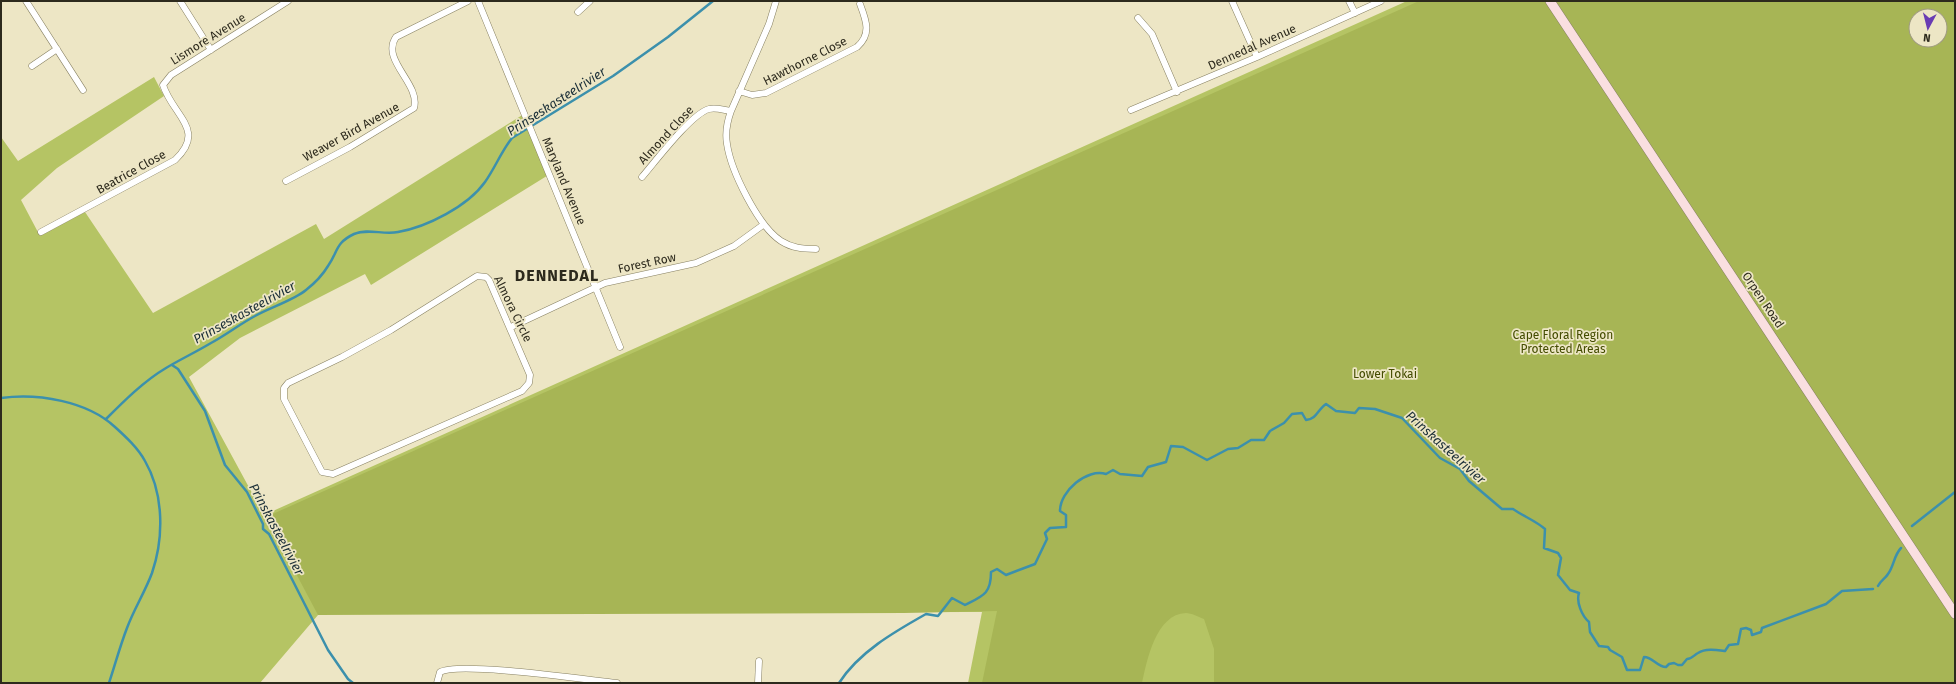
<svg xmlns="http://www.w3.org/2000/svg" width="1956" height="684" font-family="'Fira Sans',sans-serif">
  <rect width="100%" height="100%" fill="#ede6c5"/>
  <path fill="#b5c464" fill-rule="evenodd" d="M1407,1H1955V683H968L982,612L318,613V615L260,683H1V137L18,161L154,77L164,96L57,168L21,200L40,236L85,212L153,313L316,224L324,239L524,114L550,174L371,285L365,274L240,338L189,377L264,515ZM1916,16H1940V40H1916Z"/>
  <path fill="#a7b555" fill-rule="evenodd" d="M1419,1H1955V683H1214V649L1204,619C1199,617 1191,613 1186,613C1156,614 1147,660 1142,683H982L997,611L904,613L318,615L266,517ZM1916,16H1940V40H1916Z"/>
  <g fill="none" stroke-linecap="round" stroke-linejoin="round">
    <path stroke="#3c90ac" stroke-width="2.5" d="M172,365L178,369L205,411L225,465L247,492L263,524V529L269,534L328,650L348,679L353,683
      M1,398C38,393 87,401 115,427C126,437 138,448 145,461C164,494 164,538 152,573C145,592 134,609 127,628C120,646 115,665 109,683
      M106,419C124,401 144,381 166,368C181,359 196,352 211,343C226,335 240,324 255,316C269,308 294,300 306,290C315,283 322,276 328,266C338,252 335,243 354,234C368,228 383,235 398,232C427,227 468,206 485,182C495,168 501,152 512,138L613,76L668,37L713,1
      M1912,526L1955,492
      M1878,586C1881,580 1885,579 1888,574C1894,566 1894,555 1901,548
      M839,683C859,652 894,632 926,614L938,616L952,598L965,605C983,596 991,594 991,572L997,569L1006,575L1035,564L1047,539L1045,533L1050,528L1066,527V515L1060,511C1060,491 1087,468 1106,474L1113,470L1120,474L1142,476L1148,467L1166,462L1171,446L1183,447L1207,460L1228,449L1238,448L1251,440H1264L1270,431L1284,423L1292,414L1302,413L1306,420C1317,419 1318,409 1326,404L1336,411L1355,413L1359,408L1375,409L1402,418L1440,458L1460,469L1469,481L1502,509H1513C1523,516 1536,521 1545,529L1544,548L1558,553L1561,558L1558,575L1570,590L1579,593C1576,602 1582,616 1589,622L1590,632L1599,646L1608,647L1610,650L1622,657L1627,670H1640L1644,657C1653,657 1657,667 1666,667L1669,664L1674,663L1678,665H1682L1687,659C1692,659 1694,655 1698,653C1706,648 1717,650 1725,651L1729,645L1738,644L1741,629L1746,628L1751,630L1752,635L1761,632L1762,628L1826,604L1842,591L1873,589"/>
    <defs>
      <path id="minor" d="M26,1L83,90
        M180,1L211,50
        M478,1L620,347
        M776,1L769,24L731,111C727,122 725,133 727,144C731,171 758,226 781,241C792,248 803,249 816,249
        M1232,1L1257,57
        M1349,1L1355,13
        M578,12L590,1
        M1138,18L1152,34L1177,92
        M32,66L57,49
        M739,91L752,95L766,93L857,47C872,34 866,20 860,4
        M1131,110L1257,57L1381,1
        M642,177C655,162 691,114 709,109C716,107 723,110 731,111
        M286,181L350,147L414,108C421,84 380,60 396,37L468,1
        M41,232L175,160C207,130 173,116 163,85L171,75L288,1
        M477,276L486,277L489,280L530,375L529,383L522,391L333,474L322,472L284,399V388L288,383L342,357L391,330Z
        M511,327L605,283L696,263L734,246L763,225
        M437,683L440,672C459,661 588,680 617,683
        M758,683L759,661"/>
      <path id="secondary" d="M1550,1L1955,614"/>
    </defs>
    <use href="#minor" stroke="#878062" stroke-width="7"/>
    <use href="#secondary" stroke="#878062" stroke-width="10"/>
    <use href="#minor" stroke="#fff" stroke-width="6"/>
    <use href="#secondary" stroke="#fadfe0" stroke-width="9"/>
  </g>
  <g text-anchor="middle" stroke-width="3.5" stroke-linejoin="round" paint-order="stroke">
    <g font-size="12" fill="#2d2a1d" stroke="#ede6c5">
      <text transform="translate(208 39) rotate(-32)" y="4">Lismore Avenue</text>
      <text transform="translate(1252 47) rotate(-24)" y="4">Dennedal Avenue</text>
      <text transform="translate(805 61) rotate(-27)" y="4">Hawthorne Close</text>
      <text transform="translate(351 132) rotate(-29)" y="4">Weaver Bird Avenue</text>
      <text transform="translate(666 135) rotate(-47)" y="4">Almond Close</text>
      <text transform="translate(131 172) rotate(-29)" y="4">Beatrice Close</text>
      <text transform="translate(564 181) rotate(67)" y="4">Maryland Avenue</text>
      <text transform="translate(647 263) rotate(-12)" y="4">Forest Row</text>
      <text transform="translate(1763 300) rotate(56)" y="4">Orpen Road</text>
      <text transform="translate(513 309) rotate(64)" y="4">Almora Circle</text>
    </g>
    <g font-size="12" fill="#444c00" stroke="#ede6c5">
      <text x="1563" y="339">Cape Floral Region<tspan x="1563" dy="14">Protected Areas</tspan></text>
      <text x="1385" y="378">Lower Tokai</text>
    </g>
    <g font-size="13" font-style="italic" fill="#1b2f38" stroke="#ede6c5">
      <text transform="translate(556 101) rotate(-33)" y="5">Prinseskasteelrivier</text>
      <text transform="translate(244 312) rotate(-29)" y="5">Prinseskasteelrivier</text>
      <text transform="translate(1446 447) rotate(42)" y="5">Prinskasteelrivier</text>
      <text transform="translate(277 529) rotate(62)" y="5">Prinskasteelrivier</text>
    </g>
    <g font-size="16" font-weight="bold" letter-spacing="1" fill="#2d2a1d" stroke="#ede6c5">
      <text x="557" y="281">DENNEDAL</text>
    </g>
  </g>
  <rect width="1956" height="684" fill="none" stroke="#2d2a1d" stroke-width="4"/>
  <g transform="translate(1928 28) rotate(187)"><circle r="19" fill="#ede6c5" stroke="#a09b82"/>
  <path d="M0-3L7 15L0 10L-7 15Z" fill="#693cb3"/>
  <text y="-6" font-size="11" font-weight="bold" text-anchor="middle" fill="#2d2a1d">N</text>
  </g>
</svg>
